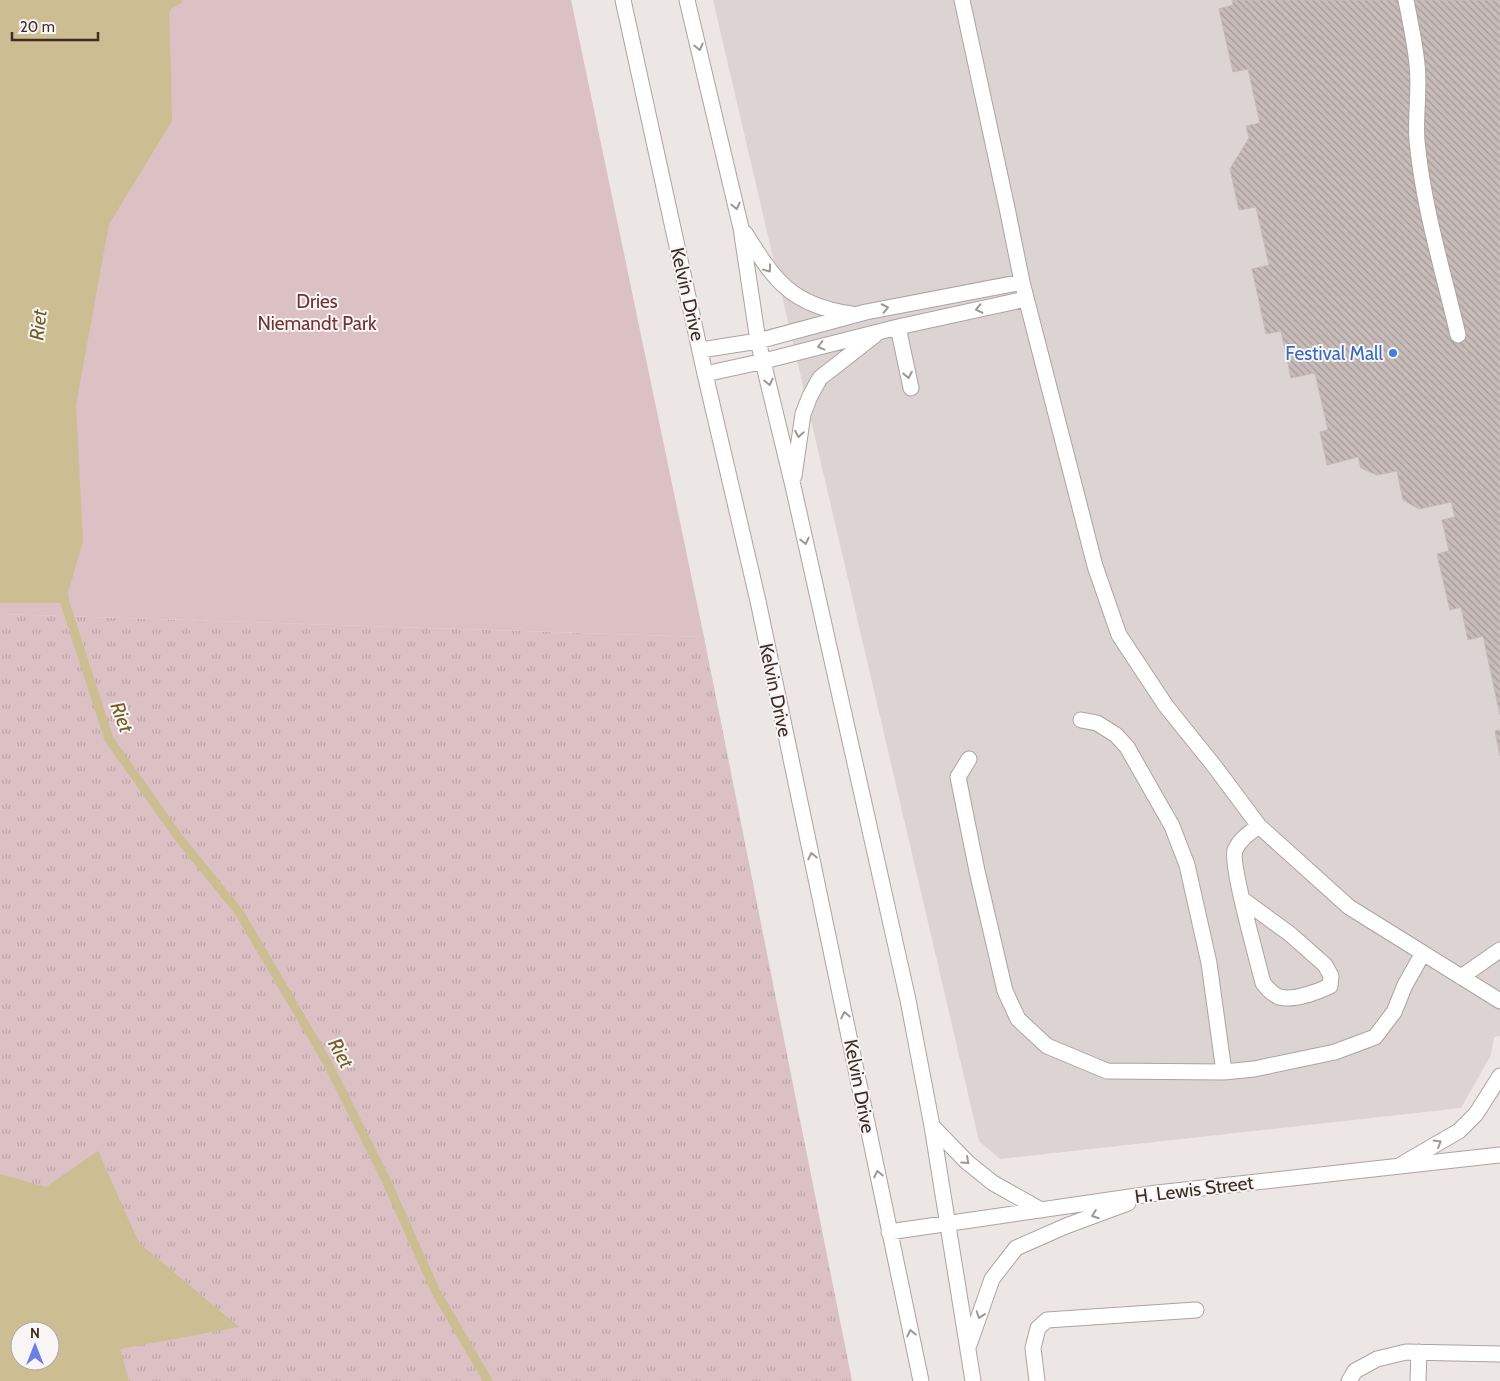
<svg xmlns="http://www.w3.org/2000/svg" width="1500" height="1381" font-family="Cabin,sans-serif">
  <defs>
    <pattern id="grass-tufts" width="24" height="20" patternUnits="userSpaceOnUse" patternTransform="scale(1.25)"><rect width="24" height="20" fill="#dbc0c4"/><path d="M3 7l-1-3M5 7V3M7 7l1-3M15 17l-1-3M17 17v-4M19 17l1-3" fill="none" stroke="#bda5a8"/></pattern>
    <pattern id="building-back-hatch" width="6" height="6" patternUnits="userSpaceOnUse" patternTransform="scale(1.25)"><rect width="6" height="6" fill="#c7bcba"/><path d="M-1 5l2 2M0 0l6 6M5-1l2 2" fill="none" stroke="#a39997"/></pattern>
  </defs>
  <rect width="100%" height="100%" fill="#ece6e5"/>
  <path fill="#dcd4d3" d="M713,0H1500V1036L1494,1037L1491,1055L1461,1108L1000,1159L979,1141Z"/>
  <path fill="url(#grass-tufts)" fill-rule="evenodd" d="M0,614L704,637L852,1381H0ZM20,1331H50V1361H20Z"/>
  <path fill="#dbc0c4" d="M0,0H571L704,637L0,614Z"/>
  <path fill="#ccbd92" fill-rule="evenodd" d="M0,0H169L172,121L109,224L76,405L83,541L65,603H0Z
    M98,1151L139,1243L239,1327L120,1349L129,1381H0V1174L46,1187ZM20,1331H50V1361H20Z"/>
  <g fill="none" stroke-linecap="round" stroke-linejoin="round">
    <path stroke="#ccbd92" stroke-width="9" d="M163,14L169,4L178,0
      M63,592L65,603L109,739L179,838L239,912L327,1062L386,1180L435,1290L488,1381"/>
  </g>
  <path fill="url(#building-back-hatch)" stroke="#c6bab8" d="M1232,0H1500V715L1483,636L1468,640L1461,607L1450,610L1437,554L1449,551L1442,520L1455,517L1451,502L1419,509L1403,500L1397,471L1377,475L1361,468L1358,457L1327,465L1320,432L1328,430L1315,373L1291,378L1281,331L1266,334L1252,269L1269,265L1256,207L1239,210L1230,169L1249,138L1246,126L1260,123L1248,69L1233,72L1219,9L1233,5Z
    M1500,730V756L1495,731Z"/>
  <g fill="none" stroke-linecap="round" stroke-linejoin="round">
    <defs>
      <path id="minor" d="M623,0L705,374L758,601L921,1381
        M687,0L741,228L758,341L793,486L908,1000L932,1126L973,1381
        M962,0L1007,208L1022,282L1095,566L1119,635L1166,706L1215,767L1259,826L1349,907L1500,1001
        M1406,0C1410,21 1415,43 1417,64C1420,90 1415,116 1417,141C1423,206 1443,271 1458,335
        M745,233C775,281 791,305 851,314
        M898,327L911,388
        M701,350L758,341L866,312L1022,282
        M705,374L764,361L898,327L1026,299
        M794,476L803,414L810,396L820,378L875,335
        M1081,720L1097,723L1116,735L1127,747L1172,826L1187,865L1209,963L1224,1072L1254,1069L1335,1052L1375,1037L1394,1012L1405,985L1423,953
        M969,759L958,777L977,871L1005,991L1018,1019L1047,1046L1107,1071L1224,1072
        M1242,899L1290,934L1325,965L1331,976L1330,986C1317,992 1293,1001 1279,997C1272,994 1268,989 1263,983C1258,962 1230,864 1235,850C1240,839 1249,833 1259,826
        M1461,977L1500,950
        M932,1126L967,1162L993,1183L1041,1210
        M1402,1164L1459,1131L1476,1114L1500,1076
        M889,1232L1157,1193L1500,1155
        M969,1345L992,1279L1016,1248L1066,1226L1128,1203
        M1037,1381L1033,1348L1038,1328L1047,1320L1196,1310
        M1349,1381L1355,1371L1377,1359L1406,1352L1500,1354
        M1418,1381L1419,1352"/>
    </defs>
    <use href="#minor" stroke="#ada3a0" stroke-width="17"/>
    <use href="#minor" stroke="#fff" stroke-width="15"/>
  </g>
  <defs><path id="oneway-chevron" d="M-2-3.5L2.5 0L-2 3.5" fill="none" stroke-width="1.6" stroke-linecap="round" stroke-linejoin="round" transform="scale(1.25)"/></defs>
  <g stroke="#9e9692">
    <use href="#oneway-chevron" transform="translate(699 47) rotate(77)"/>
    <use href="#oneway-chevron" transform="translate(736 206) rotate(77)"/>
    <use href="#oneway-chevron" transform="translate(768 269) rotate(53)"/>
    <use href="#oneway-chevron" transform="translate(885 308) rotate(-12)"/>
    <use href="#oneway-chevron" transform="translate(979 309) rotate(168)"/>
    <use href="#oneway-chevron" transform="translate(821 346) rotate(166)"/>
    <use href="#oneway-chevron" transform="translate(908 375) rotate(79)"/>
    <use href="#oneway-chevron" transform="translate(769 382) rotate(77)"/>
    <use href="#oneway-chevron" transform="translate(799 434) rotate(100)"/>
    <use href="#oneway-chevron" transform="translate(805 541) rotate(77)"/>
    <use href="#oneway-chevron" transform="translate(812 856) rotate(-102)"/>
    <use href="#oneway-chevron" transform="translate(845 1015) rotate(-102)"/>
    <use href="#oneway-chevron" transform="translate(1438 1143) rotate(-30)"/>
    <use href="#oneway-chevron" transform="translate(966 1161) rotate(42)"/>
    <use href="#oneway-chevron" transform="translate(878 1174) rotate(-102)"/>
    <use href="#oneway-chevron" transform="translate(1095 1215) rotate(160)"/>
    <use href="#oneway-chevron" transform="translate(980 1315) rotate(109)"/>
    <use href="#oneway-chevron" transform="translate(911 1333) rotate(-102)"/>
  </g>
  <circle fill="#3f7fe0" stroke="#f9f5f5" stroke-width="2" cx="1393" cy="353" r="5"/>
  <g text-anchor="middle" stroke-width="4" stroke-linejoin="round" paint-order="stroke">
    <g font-size="19" fill="#3d2d26" stroke="#f9f5f5">
      <text transform="translate(688 294) rotate(77)" y="7">Kelvin Drive</text>
      <text transform="translate(776 690) rotate(78)" y="7">Kelvin Drive</text>
      <text transform="translate(860 1086) rotate(79)" y="7">Kelvin Drive</text>
      <text transform="translate(1194 1189) rotate(-7)" y="7">H. Lewis Street</text>
    </g>
    <g font-size="19" fill="#703435" stroke="#f9f5f5">
      <text x="317" y="308">Dries<tspan x="317" dy="22">Niemandt Park</tspan></text>
    </g>
    <g font-size="19" fill="#366cbe" stroke="#f9f5f5" text-anchor="end">
      <text x="1383" y="360">Festival Mall</text>
    </g>
    <g font-size="20" font-style="italic" fill="#735f25" stroke="#f9f5f5">
      <text transform="translate(38 325) rotate(-84)" y="7">Riet</text>
      <text transform="translate(122 717) rotate(69)" y="7">Riet</text>
      <text transform="translate(341 1053) rotate(61)" y="7">Riet</text>
    </g>
  </g>
  <g transform="translate(35 1346)"><circle r="24" fill="#f9f5f5" stroke="#aea5a2"/>
  <path d="M0-4L9 19L0 12L-9 19Z" fill="#6b80e4"/>
  <text y="-8" font-size="14" font-weight="bold" text-anchor="middle" fill="#3d2d26">N</text>
  </g>
  <path d="M12 32v8h86v-8" fill="none" stroke="#3d2d26" stroke-width="2.5"/>
  <text x="20" y="32" font-size="15" fill="#3d2d26" stroke="#f9f5f5" stroke-width="4" paint-order="stroke">20 m</text>
</svg>
